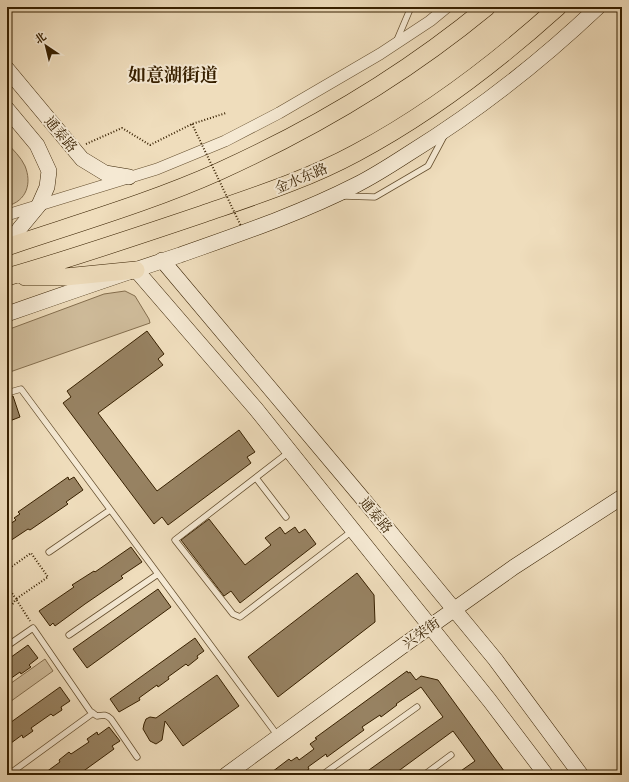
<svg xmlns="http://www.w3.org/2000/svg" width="629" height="782" font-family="'Libre Caslon Text','Noto Serif SC',serif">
  <rect width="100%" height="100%" fill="#efddbc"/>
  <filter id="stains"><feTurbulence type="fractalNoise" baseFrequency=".005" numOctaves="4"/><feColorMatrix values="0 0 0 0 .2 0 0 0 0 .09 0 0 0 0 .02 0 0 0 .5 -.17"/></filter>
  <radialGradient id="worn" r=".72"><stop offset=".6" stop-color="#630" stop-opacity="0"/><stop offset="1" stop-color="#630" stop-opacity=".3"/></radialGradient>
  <path fill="#d0bd9c" stroke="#846e4e" d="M7,143C13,150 21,157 25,166C32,183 27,201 7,206Z
    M125,291L135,296L149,319L150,323L7,373V330L104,294Z
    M45,659L53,671L7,704V686Z"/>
  <path fill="#978262" stroke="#372000" d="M147,331L164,354L158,359L163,365L98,413L157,491L239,430L255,452L247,457L251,463L168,525L162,517L154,524L63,403L71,397L67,391Z
    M13,396L20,417L7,422V397Z
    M68,477L69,480L74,477L83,490L66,502L68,504L30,530L28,529L7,543V526L16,520L14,518L20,514L18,512Z
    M209,519L245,565L271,545L265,538L280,527L285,534L295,527L299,533L305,529L316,544L240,603L231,591L224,596L181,540Z
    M131,547L142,562L121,576L123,578L85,604L55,626L53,623L50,626L39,611L74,587L72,585L94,571L95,572Z
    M357,573L374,595L375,622L278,697L248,657Z
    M158,589L171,607L87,668L73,649Z
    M195,638L204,651L197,656L198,658L188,666L186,664L168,677L169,679L158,687L157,685L139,698L140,700L119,712L110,699Z
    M28,645L38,658L29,665L31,667L21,674L20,672L7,681V660Z
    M407,671L408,673L410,672L416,680L421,676L438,680L507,775H455L475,761L453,731L393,775H362L443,717L421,687L396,704L397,705L381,717L380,715L362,727L364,730L327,757L326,754L308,767L309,769L301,775H268L289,759L291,761L297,757L299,760L314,749L310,744L317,739L315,738Z
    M217,675L239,706L183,746L165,721L162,740L156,744L150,741L143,729L144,724L146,719L150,717L156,718Z
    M60,687L70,701L61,707L62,710L53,716L51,714L31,728L33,731L23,738L22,735L7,746V725Z
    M109,727L120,741L112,746L114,749L78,775H42L60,762L59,760L69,752L71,754L89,742L87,739L97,732L98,735Z"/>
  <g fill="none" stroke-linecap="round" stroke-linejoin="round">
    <defs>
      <path id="lane" d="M397,40L411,7
        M344,196L375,197L428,166L444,136
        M7,393L21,389L278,736
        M289,452L175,540L233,614L240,617L352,531
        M256,478L286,517
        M49,552L110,510
        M69,635L158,574
        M7,646L33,628L90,711L97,716C103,715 106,714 111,719L137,757
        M8,775L93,713
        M322,775L417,707
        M424,775L451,755"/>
      <path id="street" d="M7,215L157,169L225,141L279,113L380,54L430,21L447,7"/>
      <path id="secondary" d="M7,69L82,159L105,173L129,177
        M7,109L37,145L49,171L47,187L39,205L20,228L7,247
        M162,260L363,499L495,659L581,775
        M136,270L256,409L490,701L546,775
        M7,314C64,294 122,274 180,255C239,234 299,214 356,185C374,176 391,165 408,154C476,112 540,62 598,7
        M226,775L404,645L514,567L622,497"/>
      <path id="primary" d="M7,247C78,223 151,202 220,171C315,128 407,73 487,7
        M7,277C73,258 138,236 203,214C255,196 308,179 356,153C429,114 497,62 558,7
        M25,277H65L136,270"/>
    </defs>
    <use href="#lane" stroke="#654f2f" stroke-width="7"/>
    <use href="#street" stroke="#654f2f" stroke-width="12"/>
    <use href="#secondary" stroke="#372000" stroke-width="16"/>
    <use href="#primary" stroke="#372000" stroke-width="18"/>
    <path stroke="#372000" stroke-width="2" stroke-dasharray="1 2" stroke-linecap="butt" d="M86,144L122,128L150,145L192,124L226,113
      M7,570L31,553L48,577L16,599L30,621
      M7,586L16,599L7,612"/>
    <use href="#lane" stroke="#f5e9d3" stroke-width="5.5"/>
    <use href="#street" stroke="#f5e9d3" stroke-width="11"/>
    <use href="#secondary" stroke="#f5e9d3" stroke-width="15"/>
    <use href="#primary" stroke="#efddbc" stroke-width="17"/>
    <path stroke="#372000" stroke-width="2" stroke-dasharray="1 2" stroke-linecap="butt" d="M192,124L241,226"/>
  </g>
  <g text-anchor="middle" stroke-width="4" stroke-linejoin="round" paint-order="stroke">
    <g font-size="14" fill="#372000" stroke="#f5e9d3">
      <text transform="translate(61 134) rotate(50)" y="5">通泰路</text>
      <text transform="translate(301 178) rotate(-23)" y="5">金水东路</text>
      <text transform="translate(376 515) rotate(50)" y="5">通泰路</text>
      <text transform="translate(421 633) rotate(-35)" y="5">兴荣街</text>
    </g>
    <g font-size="18" font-weight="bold" fill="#372000" stroke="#f5e9d3">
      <text x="173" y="81">如意湖街道</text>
    </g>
  </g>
  <rect width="629" height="782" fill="none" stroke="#efddbc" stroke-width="24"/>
  <rect x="8" y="8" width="613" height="766" fill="none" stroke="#372000" stroke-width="2"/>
  <rect x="12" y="12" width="605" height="758" fill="none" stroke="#372000"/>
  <g transform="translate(46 46) rotate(325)" stroke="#f5e9d3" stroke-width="3" paint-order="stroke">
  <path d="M0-3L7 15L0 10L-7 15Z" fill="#372000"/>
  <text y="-6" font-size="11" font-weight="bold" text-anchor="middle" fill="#372000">北</text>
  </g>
  <rect width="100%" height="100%" filter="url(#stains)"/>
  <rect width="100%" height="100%" fill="url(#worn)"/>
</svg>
